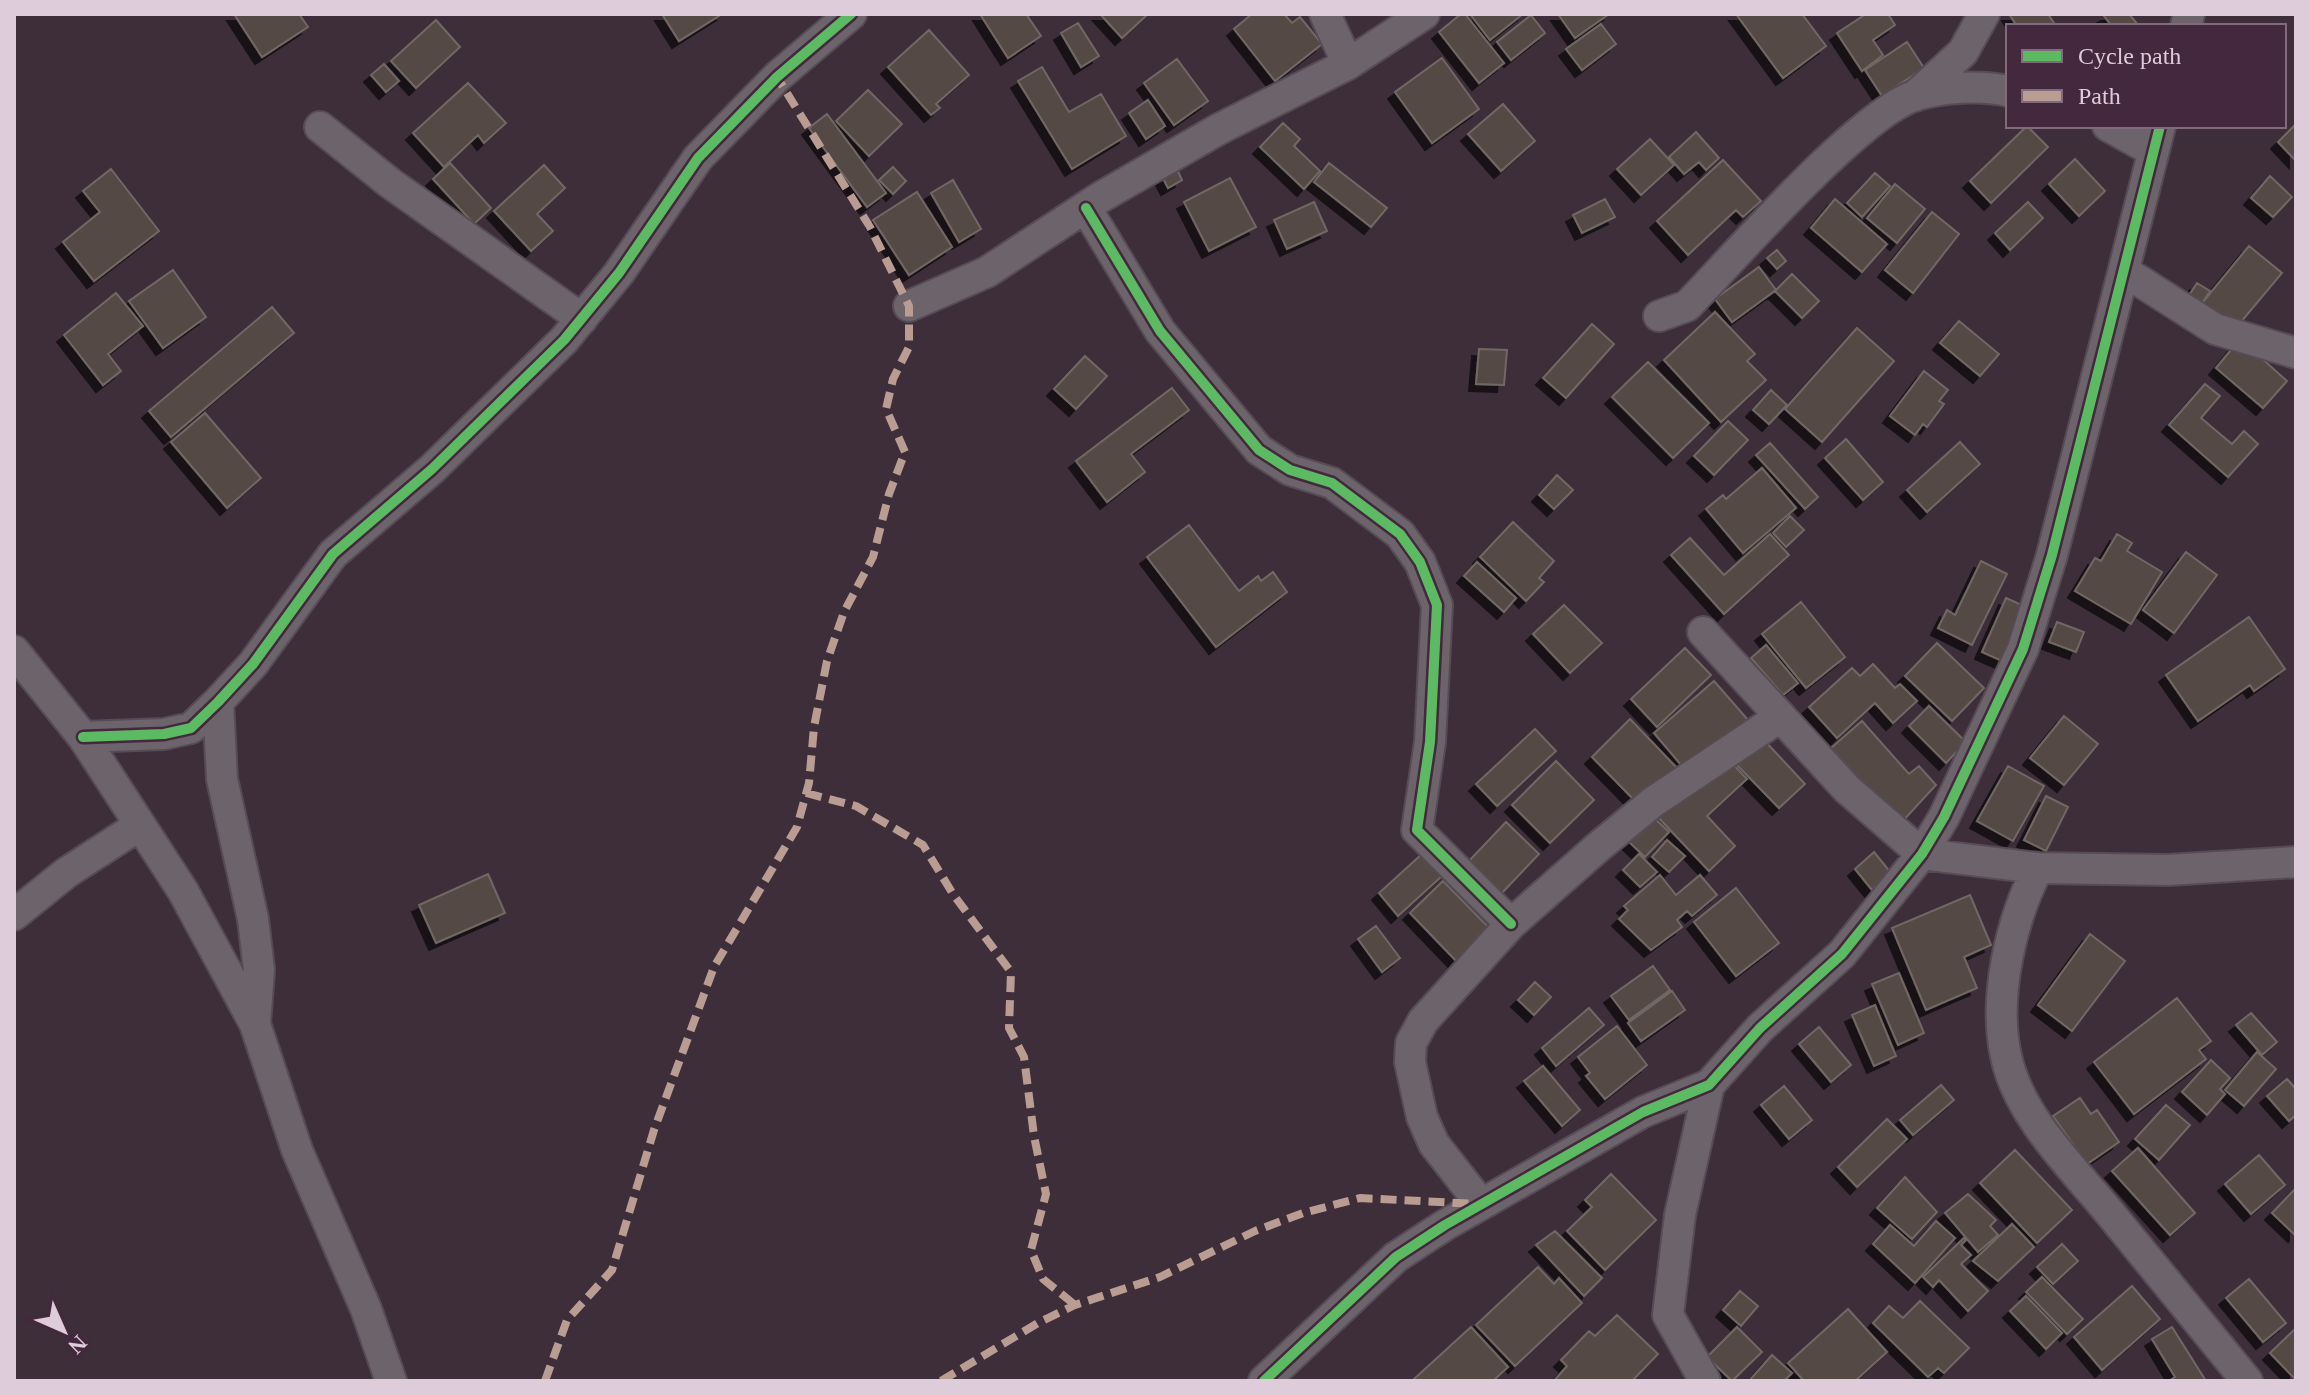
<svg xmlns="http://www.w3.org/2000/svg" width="2310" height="1395" font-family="Georgia,serif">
  <defs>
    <filter id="shadow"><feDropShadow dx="-7" dy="7" stdDeviation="0" flood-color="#0009"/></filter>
  </defs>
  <rect width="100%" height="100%" fill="#3d2e3a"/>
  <path fill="#544944" stroke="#716865" stroke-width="2" filter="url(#shadow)" d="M234,14H299L308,27L262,57Z
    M662,14H722L679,41Z
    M980,14H1026L1041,36L1008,58Z
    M1100,14H1148L1122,38Z
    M1252,14H1284L1292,23L1300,17L1322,44L1275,81L1234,29Z
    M1461,14H1465L1504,63L1479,83L1439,32Z
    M1470,14H1523L1490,40Z
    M1558,14H1609L1575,38Z
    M1736,14H1802L1826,46L1783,78Z
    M1866,14H1888L1895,25L1873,40L1883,55L1862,71L1837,33Z
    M2009,14H2048L2056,26H2017Z
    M2108,14H2129L2139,26H2112L2104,16Z
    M1531,15L1545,33L1511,60L1497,42Z
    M436,20L460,47L416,88L391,61Z
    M1078,23L1099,56L1081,67L1061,33Z
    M1601,24L1616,44L1582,70L1566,49Z
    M929,30L969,75L936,104L940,108L931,115L888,67Z
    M1907,42L1924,68L1882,96L1865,70Z
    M1442,58L1479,109L1432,143L1395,92Z
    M1177,59L1208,101L1174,125L1144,83Z
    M384,64L399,81L386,92L371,75Z
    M1042,67L1069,112L1101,94L1126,136L1072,169L1018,81Z
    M468,83L506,123L484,143L478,135L444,167L413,133Z
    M868,90L902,124L869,156L836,121Z
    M1148,100L1165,126L1146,139L1129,113Z
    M1503,104L1535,141L1501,171L1468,134Z
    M827,114L886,193L867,207L809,128Z
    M1283,123L1300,139L1294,146L1320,171L1304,189L1260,147Z
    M2027,126L2048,147L1991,203L1970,181Z
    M2294,126L2296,128V161L2278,142Z
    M1696,132L1719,158L1706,170L1699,162L1684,174L1669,157Z
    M1650,139L1674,165L1641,195L1617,169Z
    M2075,159L2105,191L2079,216L2049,184Z
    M1723,160L1761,201L1743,217L1736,210L1688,255L1657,221Z
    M450,163L491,208L474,224L433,179Z
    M1329,163L1387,208L1371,227L1314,182Z
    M544,165L565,188L537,214L553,231L531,251L494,211Z
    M893,167L906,181L893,194L879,180Z
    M1176,167L1182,180L1168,188L1161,174Z
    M111,169L159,231L94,281L63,242L100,212L83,191Z
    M1875,173L1890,186L1862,217L1847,203Z
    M2270,176L2292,197L2273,217L2251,198Z
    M1230,178L1256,227L1209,251L1184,202Z
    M953,180L981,229L959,242L931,193Z
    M1895,184L1925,209L1897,243L1867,218Z
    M917,192L952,247L909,275L873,220Z
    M1605,199L1615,217L1582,233L1573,215Z
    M1835,199L1887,244L1862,272L1811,228Z
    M1314,202L1327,231L1287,249L1274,220Z
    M2028,202L2043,218L2010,250L1995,233Z
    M1932,212L1959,234L1913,293L1885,270Z
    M2249,246L2282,273L2230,335L2198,308Z
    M1777,250L1786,261L1777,269L1767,258Z
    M1759,267L1776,290L1732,322L1715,299Z
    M173,270L206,317L163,348L129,301Z
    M1792,274L1819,301L1802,318L1775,291Z
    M2197,283L2210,291L2201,305L2188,297Z
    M116,293L143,326L108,354L121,371L103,385L64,335Z
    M272,307L294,333L171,437L149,411Z
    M1715,312L1755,354L1747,361L1766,380L1721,422L1664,360Z
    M1959,321L1999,354L1980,376L1940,343Z
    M1592,324L1614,344L1566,398L1543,378Z
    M1857,328L1894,361L1822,442L1785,409Z
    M2240,339L2287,381L2263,408L2216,368Z
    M1479,349L1507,350L1504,385L1476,384Z
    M1085,356L1107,376L1076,409L1054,389Z
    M1648,362L1709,423L1673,458L1612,397Z
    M1924,371L1948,390L1939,401L1944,404L1927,427L1923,424L1915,435L1890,416Z
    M2205,384L2220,396L2201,418L2232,444L2244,431L2258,444L2228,477L2169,425Z
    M1172,388L1189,410L1131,454L1145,472L1107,502L1076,461Z
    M1771,390L1787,405L1769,424L1753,410Z
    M205,413L261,478L227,508L171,442Z
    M1728,421L1748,440L1714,475L1694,456Z
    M1846,439L1883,482L1863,500L1825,458Z
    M1960,442L1980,464L1927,512L1907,490Z
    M1770,443L1818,497L1805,509L1756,455Z
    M1762,468L1796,508L1743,553L1706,509L1723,495L1726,499Z
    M1557,475L1573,490L1554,509L1539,495Z
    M1790,516L1804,530L1786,547L1773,533Z
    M1513,522L1554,561L1539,578L1544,582L1526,601L1480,557Z
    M1189,525L1239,591L1258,576L1261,581L1273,572L1287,592L1216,647L1147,557Z
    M1770,534L1789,555L1724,614L1671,555L1690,538L1724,575Z
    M2117,534L2132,543L2127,551L2162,572L2131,624L2075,591L2095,558L2101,561Z
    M2186,552L2217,575L2174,633L2143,610Z
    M1981,561L2007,574L1972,645L1938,628L1947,610L1955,615Z
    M1477,562L1516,598L1504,612L1464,576Z
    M2006,598L2024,606L2002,661L1982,652Z
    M1801,602L1845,657L1806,688L1762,634Z
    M1564,605L1602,643L1570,673L1533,634Z
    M2249,617L2285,669L2254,691L2250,685L2198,721L2166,675Z
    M2057,622L2084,632L2076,652L2049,642Z
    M1937,643L1984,688L1952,721L1905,676Z
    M1766,645L1798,683L1783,695L1751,658Z
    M1685,648L1711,675L1657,727L1631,699Z
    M1873,664L1895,688L1900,684L1917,701L1893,723L1875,703L1837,738L1809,707L1852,668L1860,676Z
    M1714,681L1748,720L1687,772L1654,733Z
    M1929,706L1966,742L1946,763L1909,726Z
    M2064,716L2098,744L2064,785L2030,758Z
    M1630,719L1676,767L1638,804L1592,757Z
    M1862,721L1909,774L1919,766L1936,785L1900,824L1831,748Z
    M1535,729L1556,751L1497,806L1476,784Z
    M1764,740L1805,784L1779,808L1737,765Z
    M1727,758L1747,779L1707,816L1735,846L1709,871L1656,815Z
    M1556,761L1594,800L1550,843L1512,805Z
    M2008,766L2044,786L2013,841L1977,821Z
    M2046,796L2068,807L2046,851L2024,840Z
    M1651,815L1669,832L1645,857L1628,841Z
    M1506,822L1539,854L1501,894L1468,862Z
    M1667,840L1685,856L1669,872L1652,857Z
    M1874,852L1891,873L1872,890L1855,869Z
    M1422,854L1442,876L1398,916L1379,893Z
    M1639,854L1657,872L1640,887L1623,870Z
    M488,874L505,913L436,943L419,905Z
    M1660,875L1676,895L1700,875L1717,895L1692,916L1687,911L1677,920L1682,927L1651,950L1619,919L1628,910L1624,906Z
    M1443,881L1494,933L1461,966L1410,913Z
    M1736,888L1779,943L1736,976L1694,922Z
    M1970,895L1991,945L1964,957L1977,988L1926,1010L1892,928Z
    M1376,926L1400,958L1382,972L1358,939Z
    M2090,934L2125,961L2072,1031L2038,1005Z
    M1653,966L1670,990L1629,1020L1611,996Z
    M1899,973L1924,1033L1898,1045L1872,984Z
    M1535,982L1551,997L1534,1015L1518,1000Z
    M1672,991L1685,1010L1641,1041L1628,1023Z
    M2177,998L2211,1041L2199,1050L2206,1059L2134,1114L2094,1062Z
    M1875,1005L1896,1056L1874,1066L1852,1015Z
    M1589,1008L1604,1025L1556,1066L1542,1048Z
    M2251,1013L2277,1042L2262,1055L2236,1025Z
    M1617,1026L1647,1065L1605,1099L1586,1076L1590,1073L1578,1057Z
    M1819,1027L1851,1065L1831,1082L1799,1044Z
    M2257,1052L2276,1069L2244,1106L2225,1090Z
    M2211,1060L2230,1078L2220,1089L2225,1094L2207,1115L2182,1092Z
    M1543,1066L1580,1110L1562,1126L1524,1081Z
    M2287,1079L2296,1089V1115L2289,1121L2267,1096Z
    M1941,1085L1954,1100L1913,1135L1900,1120Z
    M1784,1086L1812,1120L1789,1139L1761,1105Z
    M2080,1098L2091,1114L2097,1110L2119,1142L2087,1164L2053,1116Z
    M2166,1105L2190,1125L2159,1160L2135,1139Z
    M1887,1119L1907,1139L1857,1187L1838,1167Z
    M2138,1148L2195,1213L2170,1235L2112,1171Z
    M2015,1150L2072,1210L2037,1243L1980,1183Z
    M2259,1155L2285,1185L2251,1214L2225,1184Z
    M1611,1174L1656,1220L1605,1270L1567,1231L1592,1207L1585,1200Z
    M1905,1177L1937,1212L1912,1239L1877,1208Z
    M2296,1188V1234L2295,1235L2272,1213Z
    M1968,1194L1996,1220L1990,1226L1998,1235L1978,1252L1945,1213Z
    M1936,1221L1955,1238L1915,1283L1873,1244L1890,1225L1914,1246Z
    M2012,1224L2034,1247L1998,1281L1973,1261Z
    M1555,1231L1602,1278L1584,1296L1536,1245Z
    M1964,1238L1966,1240L1961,1245L1971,1255L1961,1264L1988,1291L1968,1311L1939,1280L1933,1287L1923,1277Z
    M2062,1244L2078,1261L2053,1284L2037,1267Z
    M1538,1267L1554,1284L1559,1278L1582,1303L1515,1366L1476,1325Z
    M2042,1277L2083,1319L2067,1334L2026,1292Z
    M2249,1279L2286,1323L2263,1342L2226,1298Z
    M2132,1286L2160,1319L2102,1370L2074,1337Z
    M1740,1291L1758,1306L1741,1326L1723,1310Z
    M2026,1296L2062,1333L2046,1349L2010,1311Z
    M1920,1301L1969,1348L1944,1373L1938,1368L1928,1377L1873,1323L1889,1306L1903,1318Z
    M1848,1309L1887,1352L1855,1381H1804L1788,1363Z
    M1617,1315L1658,1354L1632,1381H1554L1567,1366L1561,1360L1589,1331L1595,1336Z
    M1471,1327L1508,1367L1493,1381H1416L1414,1379Z
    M1737,1327L1762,1352L1732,1381L1707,1357Z
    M2172,1327L2206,1381H2169L2175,1377L2152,1339Z
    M2296,1328V1380L2270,1353Z
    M1772,1355L1792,1373L1784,1381H1749Z"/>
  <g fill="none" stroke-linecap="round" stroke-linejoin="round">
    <defs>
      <path id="minor" d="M1325,14L1348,64
        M2186,26L2189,14
        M1915,96L1963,52L1984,14
        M2108,126L2153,151
        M320,127L390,183L582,319
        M1086,208L1160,331L1259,450L1290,470L1332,483L1400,534L1420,562L1437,605L1430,742L1417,830L1511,924
        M2124,271L2215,329L2296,353
        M909,306L987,272L1101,197L1219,129L1348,64L1424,14
        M1659,316L1687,306C1734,258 1860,112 1917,95C1944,87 1980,85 2008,91
        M1703,632L1847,789L1922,854L2038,868L2168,870L2296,862
        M14,651L83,737L183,891L255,1024L297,1150L366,1309L391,1381
        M218,702L222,779L253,919L259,970L255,1024
        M83,737L164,734L191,728L218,702L253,664L333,554L432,469L564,340L619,273L698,158L777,77L851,14
        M2038,868C2011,920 1993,997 2006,1056C2018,1115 2072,1167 2109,1212C2155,1268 2201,1325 2247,1381
        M14,915L66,873L140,825
        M1481,1204L1434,1144L1422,1117L1410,1062L1411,1043L1423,1021L1511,924L1597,848L1653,802L1780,717
        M1264,1381L1396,1257L1445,1225L1643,1112L1709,1085L1760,1028L1842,954L1922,854L1944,817L2023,649L2052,555L2160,126
        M1705,1381L1668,1315L1680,1215L1709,1085"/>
    </defs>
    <use href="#minor" stroke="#574b55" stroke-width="34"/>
    <use href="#minor" stroke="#6d636b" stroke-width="30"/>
    <path stroke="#b99d93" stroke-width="8" stroke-dasharray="16 8" stroke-linecap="butt" d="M806,793L856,806L923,845L953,894L1011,972L1009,1028L1024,1057L1034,1136L1046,1194L1031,1250L1043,1279L1075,1305
      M545,1381L567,1320L612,1270L654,1130L714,967L797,827L809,783L814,727L827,661L844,612L873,557L889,494L905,452L886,409L893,379L909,347V306L870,227L777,77
      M941,1381L1038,1323L1075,1305L1160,1277L1255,1231L1303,1213L1360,1198L1477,1204"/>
    <defs>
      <path id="cycleway" d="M1086,208L1160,331L1259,450L1290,470L1332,483L1400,534L1420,562L1437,605L1430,742L1417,830L1511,924
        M83,737L164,734L191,728L218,702L253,664L333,554L432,469L564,340L619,273L698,158L777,77L851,14
        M1264,1381L1396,1257L1445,1225L1643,1112L1709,1085L1760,1028L1842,954L1922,854L1944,817L2023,649L2052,555L2160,126"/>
    </defs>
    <use href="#cycleway" stroke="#43283e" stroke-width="15"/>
    <use href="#cycleway" stroke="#5cba63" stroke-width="10"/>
  </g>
  <rect width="2310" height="1395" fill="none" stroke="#deccda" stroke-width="32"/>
  <rect x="2006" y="24" width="280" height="104" fill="#43283e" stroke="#816a7c" stroke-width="2"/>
  <rect x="2022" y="50" width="40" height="12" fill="#5cba63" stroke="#816a7c" stroke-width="2"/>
  <text x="2078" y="64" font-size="24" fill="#deccda">Cycle path</text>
  <rect x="2022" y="90" width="40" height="12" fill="#b99d93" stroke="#816a7c" stroke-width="2"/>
  <text x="2078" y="104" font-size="24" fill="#deccda">Path</text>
  <g transform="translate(64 1331) rotate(135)" stroke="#43283e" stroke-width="6" paint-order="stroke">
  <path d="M0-6L14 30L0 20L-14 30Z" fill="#deccda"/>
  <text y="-12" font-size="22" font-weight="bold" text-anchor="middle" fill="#deccda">N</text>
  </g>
</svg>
